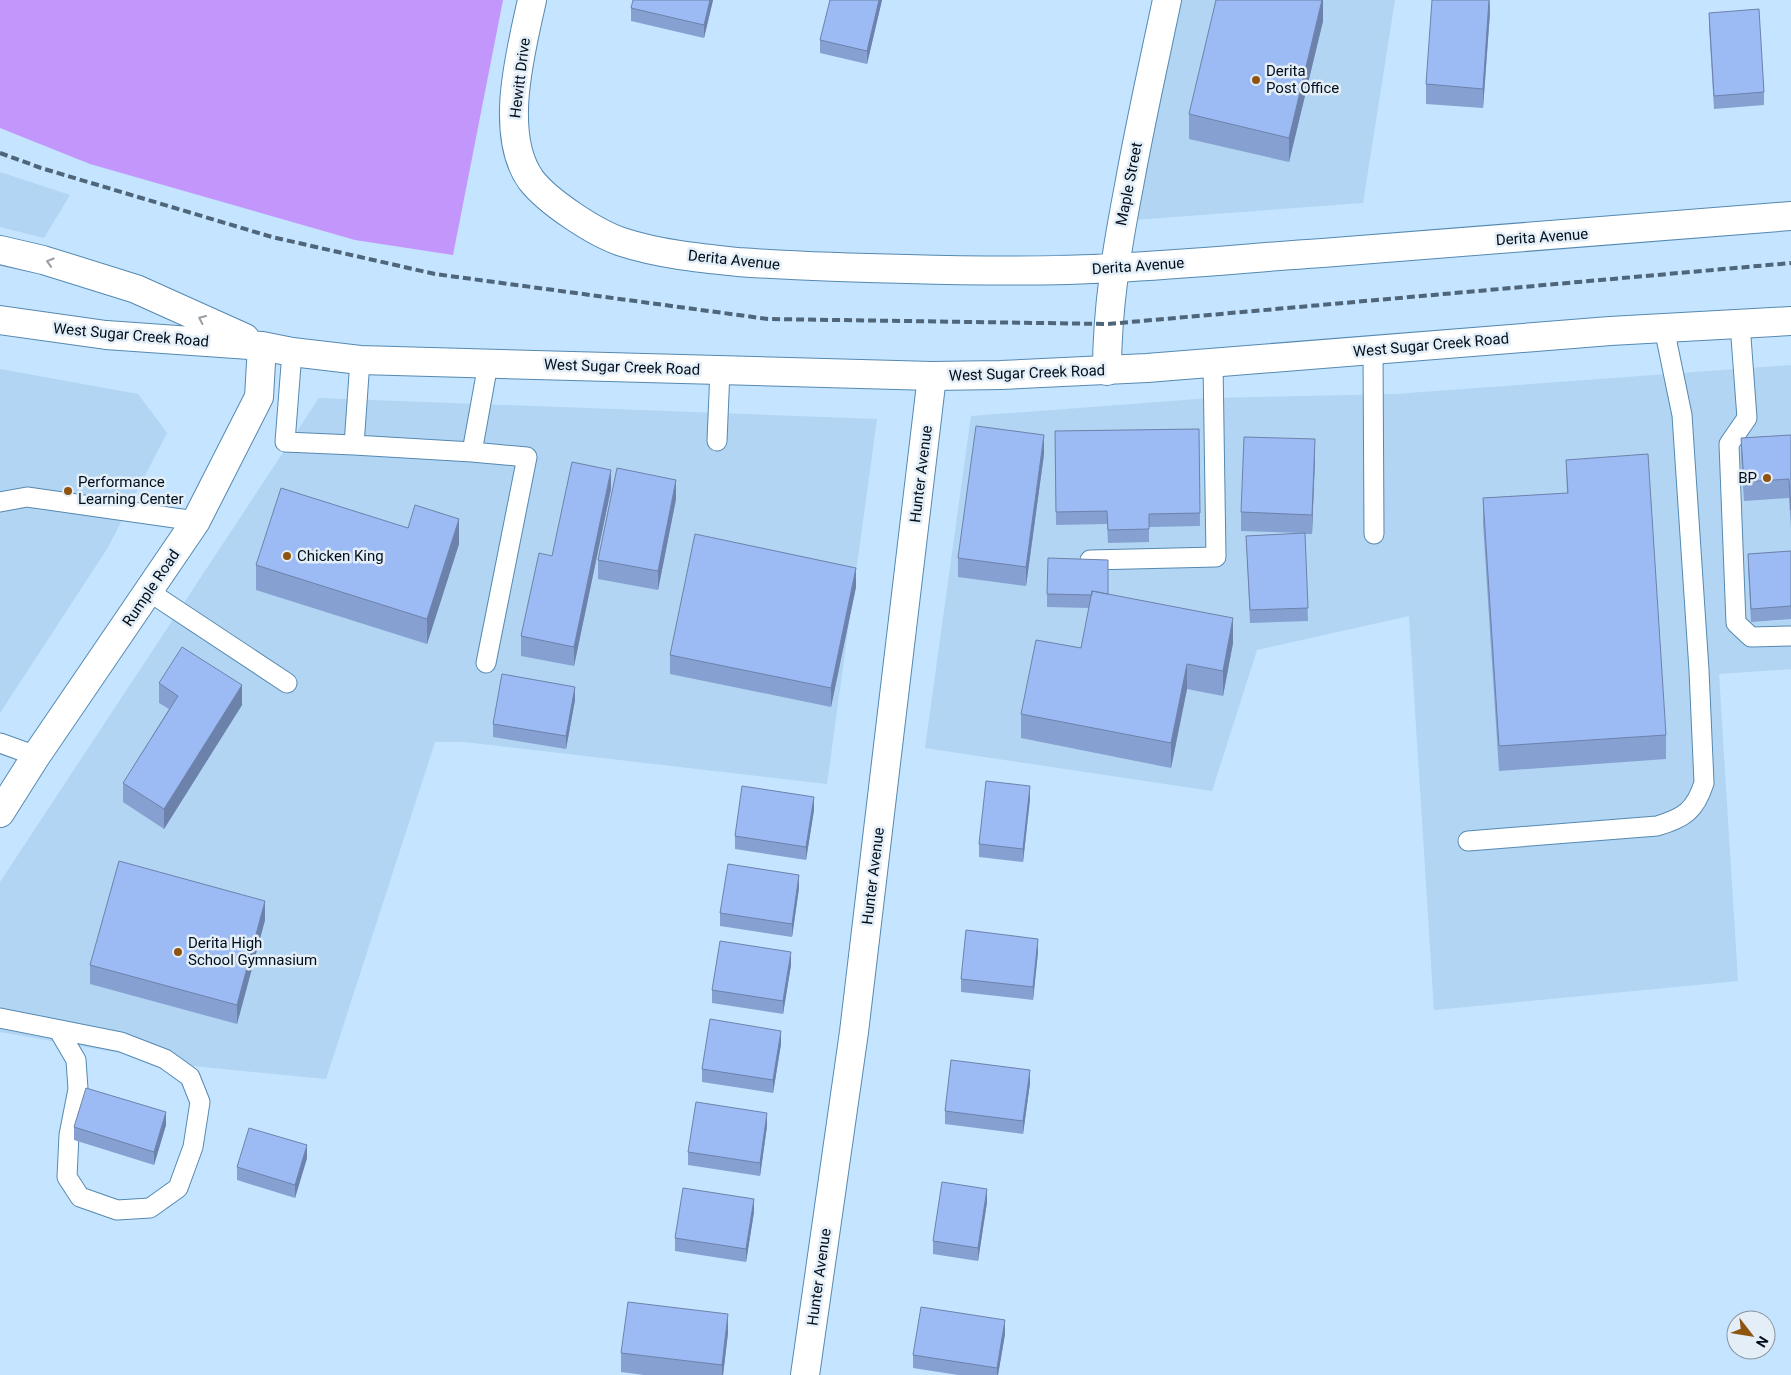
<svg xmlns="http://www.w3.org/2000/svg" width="1791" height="1375" font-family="Roboto,sans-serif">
  <rect width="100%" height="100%" fill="#c4e4ff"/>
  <path fill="#b1d5f2" d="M1179,0H1395L1363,203L1133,220Z
    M0,172L70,195L44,238L0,227Z
    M1791,365V669L1719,674L1738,981L1434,1010L1409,616L1257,650L1212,791L925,748L971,416L1211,398L1395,394Z
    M0,369L138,394L167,433L107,549L0,713Z
    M319,398L877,419L827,784L464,742H435L326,1079L193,1066L0,1032V882Z"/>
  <path fill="#c396fc" d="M0,0H503L453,255L355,240L90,164L0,128Z"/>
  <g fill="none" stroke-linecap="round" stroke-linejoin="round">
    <defs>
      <path id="lane" d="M1740,324L1747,418L1729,444L1736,623L1751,637L1791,636
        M1373,350L1374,534
        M292,352L285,442L354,445
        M360,360L354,445L472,452L488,364
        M717,441L720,370
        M472,452L527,457L486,663
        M0,502L27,497L196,521
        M1090,560L1216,557L1213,363
        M148,591L287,683
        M0,743L36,756
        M1468,841L1657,826C1684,818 1695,811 1704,783L1699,670L1682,415L1664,328
        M0,1018L121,1042L165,1059L190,1077L200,1102L193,1147L178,1188L150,1208L117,1210L80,1197L67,1177L69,1135L78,1089L76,1060L59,1031"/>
      <path id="street" d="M532,0C521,51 498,134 531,180C548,202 595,233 622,242C659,254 699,258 738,262C794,266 851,268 907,269C976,271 1045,272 1114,268C1188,264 1261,257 1335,252C1487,241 1639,229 1791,216
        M1107,371C1107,308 1117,248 1129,186C1140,124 1154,62 1167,0
        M805,1375L854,1032L932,376"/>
      <path id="secondary" d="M0,250L43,260L136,289L245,338
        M0,320L106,335L262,346L292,352L360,360L932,376L1001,375L1147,368L1610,331L1791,321
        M0,813L36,756L196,521L259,397L262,346"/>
    </defs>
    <use href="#lane" stroke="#5589b1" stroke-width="21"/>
    <use href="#street" stroke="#5589b1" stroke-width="30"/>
    <use href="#secondary" stroke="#5589b1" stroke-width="30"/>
    <use href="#lane" stroke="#fff" stroke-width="19"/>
    <use href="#street" stroke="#fff" stroke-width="28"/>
    <use href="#secondary" stroke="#fff" stroke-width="28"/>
    <path stroke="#4f6579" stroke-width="4" stroke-dasharray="8 4" stroke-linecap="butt" d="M0,153L41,168L272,237L435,274L768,319L1108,324L1791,263"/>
  </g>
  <path fill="#86a0d2" d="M713,0L704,38L631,21V8Z
    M830,0H882L867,64L820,53V40Z
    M1323,0V21L1289,162L1189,139V114Z
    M1490,0V12L1483,108L1426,104V84Z
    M1709,13L1764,92V105L1714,109L1709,26Z
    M1199,429L1200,526L1149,527V542L1108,543L1107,524L1056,525L1055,431Z
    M1791,435V529L1789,498L1744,501L1741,457V438Z
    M1044,454L1026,586L958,577V558Z
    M1315,458L1312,534H1305L1308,621L1250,623L1246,536L1302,533L1241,531V512Z
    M1566,460L1666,735V759L1499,771L1483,523V498L1567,493Z
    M611,489L574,666L521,656V636L552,556Z
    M676,499L658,590L598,579V560Z
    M459,544L427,644L256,590V565Z
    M1791,551V619L1751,622L1748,568V554Z
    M856,587L831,707L670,674V655Z
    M1047,594H1108L1233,643L1223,696L1187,689L1171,768L1021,738V714L1081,648L1089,608L1047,607Z
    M159,683L242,705L164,829L123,802V783L169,709L159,703Z
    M575,700L566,749L493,737V724Z
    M1030,799L1023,862L979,857V844Z
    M814,810L806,860L735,849V836Z
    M799,888L792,937L720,926V913Z
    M265,920L237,1024L90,984V965Z
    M1038,952L1033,1000L961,992V979Z
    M791,965L783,1014L712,1003V990Z
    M781,1044L773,1093L702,1082V1069Z
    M1030,1083L1023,1134L945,1124V1111Z
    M166,1125L154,1165L74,1140V1127Z
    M767,1126L760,1176L688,1165V1152Z
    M307,1158L295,1198L237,1180V1167Z
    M987,1202L978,1261L933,1254V1241Z
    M754,1212L746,1262L675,1251V1238Z
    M728,1333L723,1375H644L621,1372V1353Z
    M1005,1334L998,1375H958L913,1368V1355Z"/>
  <path fill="#6d82ab" d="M710,0H713L704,38V25Z
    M879,0H882L867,64V51Z
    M1322,0H1323V21L1289,162V138Z
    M1489,0L1490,12L1483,108V89Z
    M1044,435V454L1026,586V567Z
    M1315,439V458L1312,534V515Z
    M611,470V489L574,666V647Z
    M676,480V499L658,590V571Z
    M459,519V544L427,644V619Z
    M856,568V587L831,707V688Z
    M1233,618V643L1223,696V671Z
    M1187,664V689L1171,768V743Z
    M242,685V705L164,829V809Z
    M575,687V700L566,749V736Z
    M1030,786V799L1023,862V849Z
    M814,797V810L806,860V847Z
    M799,875V888L792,937V924Z
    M265,901V920L237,1024V1005Z
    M1038,939V952L1033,1000V987Z
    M791,952V965L783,1014V1001Z
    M781,1031V1044L773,1093V1080Z
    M1030,1070V1083L1023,1134V1121Z
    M166,1112V1125L154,1165V1152Z
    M767,1113V1126L760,1176V1163Z
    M307,1145V1158L295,1198V1185Z
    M987,1189V1202L978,1261V1248Z
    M754,1199V1212L746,1262V1249Z
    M728,1314V1333L723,1375H722V1365Z
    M1005,1320V1334L998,1375H997V1368Z"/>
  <path fill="#9cbaf4" stroke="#6d82ab" d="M633,0H710L704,25L631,8Z
    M830,0H879L867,51L820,40Z
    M1216,0H1322L1289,138L1189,114Z
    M1432,0H1489L1483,89L1426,84Z
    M1759,9L1764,92L1714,96L1709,13Z
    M976,426L1044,435L1026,567L958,558Z
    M1199,429L1200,513L1149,514V529L1108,530L1107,511L1056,512L1055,431Z
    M1791,435V510L1789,479L1744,482L1741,438Z
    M1244,437L1315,439L1312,515L1241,512Z
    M1648,454L1666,735L1499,746L1483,498L1568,493L1566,460Z
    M572,462L611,470L574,647L521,636L539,553L552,556Z
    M617,468L676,480L658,571L598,560Z
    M281,488L408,528L415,505L459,519L427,619L256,565Z
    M1305,533L1308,608L1250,610L1246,536Z
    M695,534L856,568L831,688L670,655Z
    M1791,551V606L1751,609L1748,554Z
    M1048,558L1108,560V594L1092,591V595L1047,594Z
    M1092,591L1233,618L1223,671L1187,664L1171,743L1021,714L1036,640L1081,648Z
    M182,647L242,685L164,809L123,783L178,696L159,683Z
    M502,674L575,687L566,736L493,724Z
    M986,781L1030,786L1023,849L979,844Z
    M742,786L814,797L806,847L735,836Z
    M119,861L265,901L237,1005L90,965Z
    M728,864L799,875L792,924L720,913Z
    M966,930L1038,939L1033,987L961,979Z
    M720,941L791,952L783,1001L712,990Z
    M710,1019L781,1031L773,1080L702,1069Z
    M951,1060L1030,1070L1023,1121L945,1111Z
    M86,1088L166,1112L154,1152L74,1127Z
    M696,1102L767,1113L760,1163L688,1152Z
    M249,1128L307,1145L295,1185L237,1167Z
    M942,1182L987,1189L978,1248L933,1241Z
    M683,1188L754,1199L746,1249L675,1238Z
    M628,1302L728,1314L722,1365L621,1353Z
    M921,1307L1005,1320L997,1368L913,1355Z"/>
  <defs><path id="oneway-chevron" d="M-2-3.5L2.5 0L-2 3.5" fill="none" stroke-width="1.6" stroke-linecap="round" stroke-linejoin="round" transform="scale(1.25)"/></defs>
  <g stroke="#999fa5">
    <use href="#oneway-chevron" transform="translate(50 262) rotate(-163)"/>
    <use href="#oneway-chevron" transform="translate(202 319) rotate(-155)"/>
  </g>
  <g fill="#8e5410" stroke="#e4eef7" stroke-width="2">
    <circle cx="1256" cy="80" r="5"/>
    <circle cx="1767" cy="478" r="5"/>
    <circle cx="68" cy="491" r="5"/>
    <circle cx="287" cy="556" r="5"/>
    <circle cx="178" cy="952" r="5"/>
  </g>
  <g text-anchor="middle" stroke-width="5" stroke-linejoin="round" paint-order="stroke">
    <g font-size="15" fill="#000e1d" stroke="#e4eef7" text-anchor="start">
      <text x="1266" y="76">Derita<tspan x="1266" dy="17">Post Office</tspan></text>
      <text x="1757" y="483" text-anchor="end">BP</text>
      <text x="78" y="487">Performance<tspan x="78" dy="17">Learning Center</tspan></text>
      <text x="297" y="561">Chicken King</text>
      <text x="188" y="948">Derita High<tspan x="188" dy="17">School Gymnasium</tspan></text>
    </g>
    <g font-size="15" fill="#000e1d" stroke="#e4eef7">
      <text transform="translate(520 78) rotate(-83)" y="5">Hewitt Drive</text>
      <text transform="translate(1129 184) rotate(-79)" y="5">Maple Street</text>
      <text transform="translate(1542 237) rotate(-4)" y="5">Derita Avenue</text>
      <text transform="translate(734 260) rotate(6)" y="5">Derita Avenue</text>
      <text transform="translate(1138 266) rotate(-4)" y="5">Derita Avenue</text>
      <text transform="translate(131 335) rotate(5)" y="5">West Sugar Creek Road</text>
      <text transform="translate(1431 345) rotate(-5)" y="5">West Sugar Creek Road</text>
      <text transform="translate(622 367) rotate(2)" y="5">West Sugar Creek Road</text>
      <text transform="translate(1027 373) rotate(-2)" y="5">West Sugar Creek Road</text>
      <text transform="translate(921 474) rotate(-83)" y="5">Hunter Avenue</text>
      <text transform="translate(151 588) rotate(-56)" y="5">Rumple Road</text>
      <text transform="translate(873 876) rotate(-83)" y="5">Hunter Avenue</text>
      <text transform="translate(819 1277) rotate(-82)" y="5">Hunter Avenue</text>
    </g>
  </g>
  <g transform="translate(1751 1335) rotate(121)"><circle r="24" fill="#e4eef7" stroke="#8994a0"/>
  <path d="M0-4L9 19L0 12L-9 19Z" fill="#8e5410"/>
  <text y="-8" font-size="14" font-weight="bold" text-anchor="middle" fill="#000e1d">N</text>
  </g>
</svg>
